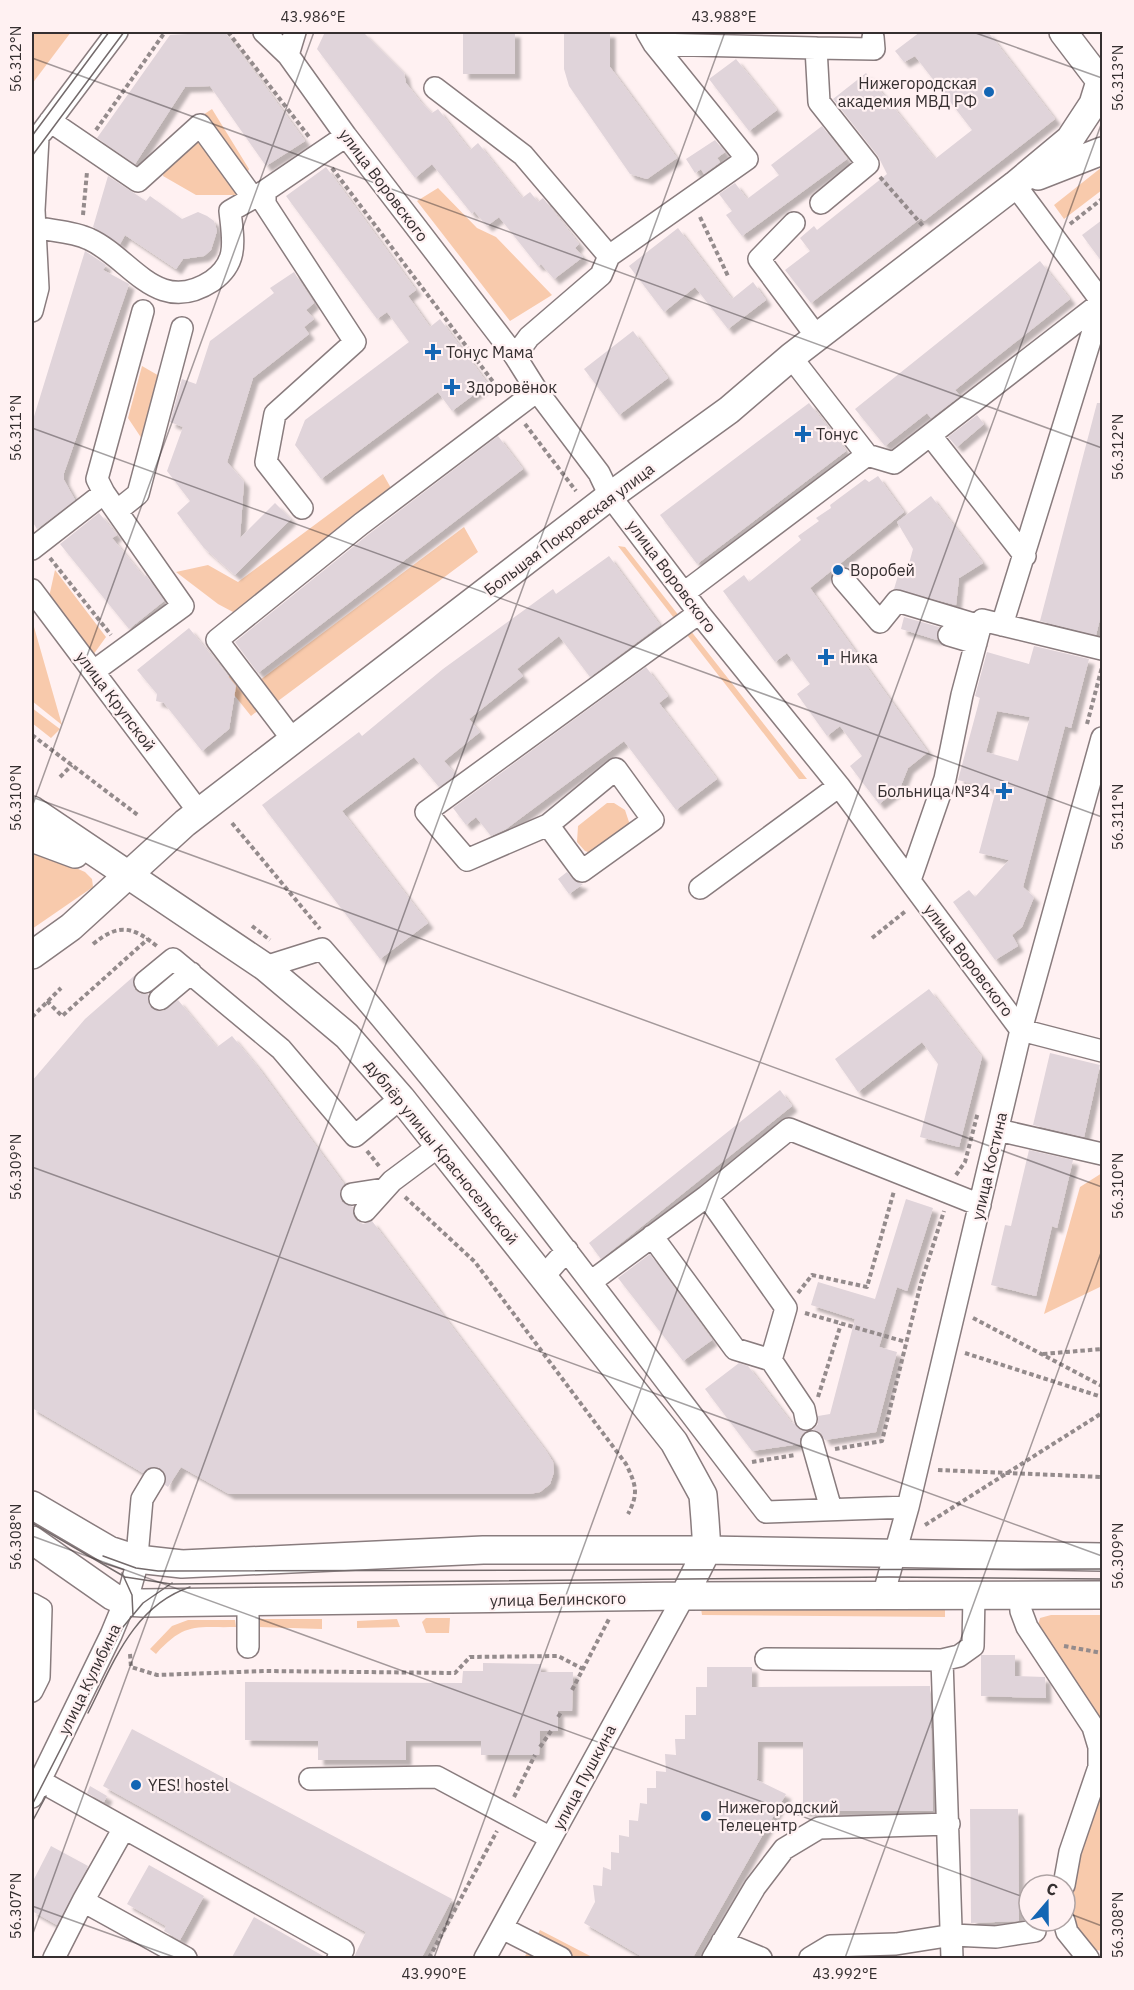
<svg xmlns="http://www.w3.org/2000/svg" width="1134" height="1990" font-family="'IBM Plex Sans',sans-serif">
  <defs>
    <filter id="shadow"><feDropShadow dx="5.5" dy="5.5" stdDeviation="1.5" flood-color="#0004"/></filter>
  </defs>
  <rect width="100%" height="100%" fill="#fff1f2"/>
  <path fill="#f8caac" d="M32,32H71L32,84Z
    M212,109L249,169L238,195H196L163,176L171,136Z
    M1102,167V190L1064,219L1054,205Z
    M438,188L477,228L496,237L552,295L510,321L417,201Z
    M142,366L161,377L150,431L142,439L128,418Z
    M383,474L400,504L248,620L218,604L176,572L208,565L238,582Z
    M464,527L478,552L278,701L260,680Z
    M618,546L625,547L807,779H799Z
    M55,570L106,637L93,655L49,597Z
    M32,620L62,725L32,701Z
    M232,674L260,709L251,716L223,681Z
    M32,708L60,729L51,738L32,723Z
    M607,803H614L625,810L629,822L628,828L591,853L585,851L577,842L578,826Z
    M32,849L85,872L92,879L93,887L32,929Z
    M1102,1173V1286L1044,1314L1080,1187Z
    M700,1602L945,1606V1617L702,1615Z
    M1051,1615H1102V1730L1037,1629L1040,1618Z
    M426,1618H450L449,1633H426L422,1622Z
    M258,1619H322V1629L259,1627Z
    M397,1619L400,1627L357,1628V1621Z
    M188,1620H235L236,1627C195,1628 185,1622 156,1654L150,1649L172,1626Z
    M1102,1780V1951L1091,1949C1084,1939 1074,1929 1071,1918C1062,1885 1092,1813 1102,1780Z
    M540,1930L594,1958H524Z"/>
  <path fill="#e0d4da" fill-rule="evenodd" filter="url(#shadow)" d="M225,32L305,141L266,166L210,86L185,87L135,164L97,138L170,35Z
    M325,32H363L404,73L406,83L420,101L432,113L438,109L470,150L478,143L522,198L530,192L538,202L543,198L579,244L575,248L583,257L554,279L541,264L538,266L499,217L487,226L474,211L472,214L432,164L415,178L317,49Z
    M463,32H515V74H463Z
    M564,32H610V67L677,158L647,179L630,174L569,86L564,69Z
    M920,32H988L1055,119L924,221L921,218L811,303L785,270L810,251L800,238L814,226L817,230L887,174L878,156L833,99L866,73L935,159L972,130L915,56L904,62L895,51Z
    M736,59L777,110L749,131L709,79Z
    M822,126L847,159L742,236L726,215L732,211L719,194L735,183L747,199L779,175L771,165Z
    M715,140L725,152L717,158L720,162L704,174L701,169L695,173L686,159Z
    M326,167L416,290L408,296L430,327L440,319L488,384L452,411L438,392L321,479L295,445L305,420L409,342L387,312L377,319L286,196Z
    M108,176L146,201L150,196L182,219L198,212L207,216L214,221L217,231L211,250L204,256L183,259L176,269L125,235L120,244L93,227Z
    M1102,220V262L1082,235Z
    M678,228L732,299L753,282L766,300L728,329L695,287L664,312L629,266Z
    M85,251L106,265L103,270L129,284L64,473V480L75,500L37,529L32,521V423Z
    M1040,261L1070,299L955,390L960,396L931,418L927,413L885,446L855,409Z
    M294,272L314,303L306,310L314,319L304,327L309,334L253,378L227,462L244,482L240,538L275,503L291,519L235,575L204,548L177,513L190,501L167,471L183,427L170,422L182,379L196,384L210,341L274,293L270,288Z
    M633,331L668,378L619,415L584,369Z
    M809,403L846,451L697,564L660,515Z
    M1097,403H1102V611L1096,635L1040,621Z
    M977,415L984,424L957,447L948,437Z
    M498,436L523,469L258,673L235,642L369,534Z
    M878,476L904,512L810,588L928,752L908,768L900,788L879,804L850,766L862,756L840,726L827,736L797,694L810,684L787,653L775,662L723,591L744,575L749,582L801,540L798,536L819,521L816,518L831,508L830,505L865,479L869,482Z
    M931,496L983,563L959,578L956,605L894,589L900,569L907,571L913,549L897,522Z
    M99,513L117,535L112,538L144,577L146,575L164,601L129,629L60,544Z
    M609,556L660,625L590,677L559,636L517,669L523,676L469,719L480,732L444,761L456,775L439,787L414,757L342,811L428,923L380,959L262,805L359,732L362,736L443,669L527,608L553,589L556,594Z
    M904,617L939,627L937,640L901,629Z
    M189,628L236,686L229,729L202,751L164,703L156,701L157,694L137,670Z
    M1034,646L1089,659L1071,728L1065,726L1023,887L1034,897L1022,927L1012,935L1018,946L995,960L953,902L969,890L975,897L1009,860L979,853L996,790L958,780L980,698L975,696L987,652L1029,664ZM997,711L1030,717L1018,761L986,752Z
    M646,667L668,696L659,703L717,779L676,810L624,741L506,829L491,836L476,817L466,825L453,808Z
    M567,872L576,882L583,884L569,894L558,879Z
    M134,976L135,990L141,994H148L151,1008L163,1011L178,1000L217,1047L232,1036L257,1066L344,1184L340,1190L342,1202L353,1207V1214L357,1221L363,1224L372,1221L546,1451L553,1462L554,1472L550,1484L540,1492L529,1494H229L181,1467L168,1487L165,1485V1473L160,1468H148L143,1473L32,1408V1081L85,1019Z
    M929,989L982,1057L959,1147L920,1137L938,1064L922,1042L858,1092L835,1059Z
    M1050,1053L1100,1065L1084,1137L1033,1125Z
    M780,1090L792,1106L601,1259L589,1243Z
    M1029,1150L1073,1160L1057,1228L1052,1226L1036,1296L991,1285L1005,1225L1011,1226Z
    M906,1199L933,1208L907,1291L897,1287L879,1347L897,1352L876,1432L825,1440L820,1432L813,1430L818,1424V1416L830,1414L855,1319L811,1305L818,1282L875,1299Z
    M650,1254L712,1340L683,1361L618,1278Z
    M739,1363L748,1366L791,1422L806,1431L800,1438V1444L752,1451L705,1389Z
    M981,1655H1015V1676L1045,1677L1046,1698L981,1696Z
    M483,1663L541,1664V1672H573L572,1711H558V1731H540L539,1755H481V1741H406V1760H318V1741L245,1740V1682L462,1683L463,1671H483Z
    M707,1667H752V1687L930,1686L933,1811H803V1742H758L757,1780L786,1794L692,1959H646L584,1923L595,1902L593,1885L602,1886L603,1867L611,1870V1852L619,1853V1835L629,1837V1820L638,1821L640,1803L647,1804V1788H656V1771L666,1772L665,1754L676,1755L675,1739H685V1715H696V1687H707Z
    M132,1729L452,1899L421,1959H353L366,1932L103,1786Z
    M90,1786L107,1796L104,1802L87,1793Z
    M970,1809H1018L1019,1921L971,1923Z
    M51,1846L88,1866L57,1925L32,1911V1883Z
    M149,1865L204,1896L180,1940L164,1931L166,1926L127,1904Z
    M254,1917L325,1957V1959H231Z"/>
  <g fill="none" stroke-linecap="round" stroke-linejoin="round">
    <defs>
      <path id="minor" d="M264,32L288,55L346,136L515,356L537,391L599,473L610,496L699,613L839,786L1021,1030L1102,1051
        M654,44L816,48
        M288,55L295,32
        M435,88L523,155L609,256
        M50,121L138,181L200,125L253,198
        M42,132L117,32
        M821,203L868,164L819,102L816,48L874,49L873,37
        M794,223L759,259L817,337
        M35,227C51,231 73,231 89,239C131,258 157,317 212,281C239,262 233,240 230,211L265,191
        M32,311L38,288L34,210L38,138
        M515,356L529,337L601,275L609,256L747,159L654,44L647,32
        M791,357L867,455L894,463L1102,302
        M931,436L1025,556
        M104,493L97,479L143,311
        M302,508L266,462L275,414L355,342L265,204V191L346,136
        M118,510L138,494L182,328
        M32,549L104,493L183,606L94,671
        M843,579L880,622L897,601L980,626
        M32,590L199,812
        M684,593L867,455
        M1002,625L1102,302L1015,185
        M949,635L976,643
        M293,740L217,640L361,524L537,391
        M548,825L582,871L653,820L616,769L548,825L467,860L426,812L699,613
        M910,880L945,779L962,695L982,620L1102,649
        M700,888L839,786
        M265,967L322,949C480,1129 620,1323 766,1512L908,1507
        M145,982L173,959L281,1049L355,1136L401,1098
        M160,999L191,973
        M998,1130L1102,1154
        M352,1194L384,1189
        M707,1196L789,1129L980,1205
        M365,1211L392,1181L439,1146
        M652,1236L735,1349L771,1360
        M543,1277L567,1250
        M592,1281L707,1196L786,1308L771,1360L804,1409L806,1419
        M812,1442L831,1509
        M1020,1595L1021,1611L1027,1627L1093,1727L1099,1747V1767L1070,1852L1064,1885
        M883,1596L908,1507L1021,1030L1102,738
        M32,1604L41,1609L39,1677L32,1691
        M248,1604V1647
        M766,1659L942,1660
        M310,1779L437,1777L551,1838
        M40,1781L343,1950L338,1958
        M32,1797L111,1635L130,1589L136,1568L142,1499L154,1479
        M124,1828L83,1901L186,1958
        M1064,1921L1067,1932L1088,1958
        M502,1928L561,1958
        M722,1942L761,1958
        M54,1958L83,1901
        M485,1958L684,1596
        M713,1958L755,1887L784,1849L819,1828L949,1824
        M810,1958L830,1946L896,1944L953,1935L996,1937L1035,1931
        M952,1958L942,1660L959,1656L973,1646L974,1595"/>
      <path id="major" d="M1063,32L1101,82
        M1038,176L1102,151
        M32,810L265,967L347,1036L401,1098L674,1442L703,1495L705,1520L707,1550L684,1596
        M32,838L75,854
        M32,955L71,927L185,823L610,496L729,410L791,357L1015,185L1070,139L1093,104L1102,75
        M32,1505L109,1550L137,1559L182,1564L483,1550H707L1102,1557
        M32,1540L112,1596L125,1602L143,1603L684,1596L1102,1595"/>
    </defs>
    <use href="#minor" stroke="#897c7e" stroke-width="24"/>
    <use href="#major" stroke="#897c7e" stroke-width="30"/>
    <path stroke="#948b8c" stroke-width="4" stroke-dasharray="4.5 3" stroke-linecap="butt" d="M228,32L310,138
      M96,130L165,32
      M332,168L503,395
      M880,177L923,226
      M83,215L87,172
      M700,217L728,276
      M1070,224L1102,199
      M525,424L576,491
      M50,558L111,635
      M1087,724L1102,667
      M32,735L139,816
      M60,777L72,765
      M232,823L320,929
      M252,926L270,940
      M872,938L907,910
      M93,944C119,923 132,926 158,947
      M47,1001L62,1016L148,939
      M32,1017L61,988
      M367,1151L379,1166
      M956,1175L965,1162L978,1112
      M405,1197L475,1262L626,1464C636,1485 639,1493 628,1514
      M798,1293L812,1275L867,1287L894,1191
      M805,1313L906,1342
      M973,1318L1102,1386
      M965,1353L1102,1397
      M1043,1354L1102,1349
      M818,1397L841,1324
      M835,1449L882,1441L921,1283L944,1211
      M752,1462L795,1455
      M938,1470L1102,1477
      M925,1525L1102,1413
      M1064,1646L1102,1653
      M130,1654L131,1667L157,1675L265,1671L455,1673L470,1657L558,1656L583,1669
      M572,1690L609,1619
      M558,1717L562,1711
      M540,1747L551,1731
      M514,1797L535,1755
      M429,1958L497,1831"/>
    <use href="#minor" stroke="#fff" stroke-width="21"/>
    <use href="#major" stroke="#fff" stroke-width="27"/>
    <path stroke="#736a6b" stroke-width="1.5" d="M32,136L109,32
      M32,156L124,32
      M32,1523L125,1577L171,1584L889,1577L1102,1579
      M103,1556L136,1568L158,1571L1102,1569
      M122,1573L132,1595L133,1616
      M88,1713C113,1664 133,1606 190,1587
      M32,1805L123,1627L143,1603L172,1583
      M32,1822L46,1796"/>
  </g>
  <path fill="none" stroke="#352f30" stroke-width="1.5" stroke-opacity="0.45" d="M973,32L1102,78M32,58L1102,448M32,428L1102,817M32,797L1102,1187M32,807L314,32M32,1167L1102,1556M32,1536L1029,1899M32,1906L177,1958M1065,1912L1102,1926M32,1936L725,32M434,1958L1102,122M845,1958L1102,1250"/>
  <g fill="#1466b4" stroke="#fff1f2" stroke-width="2">
    <circle cx="989" cy="92" r="6"/>
    <path d="M430 343h6v6h6v6h-6v6h-6v-6h-6v-6h6z"/>
    <path d="M449 378h6v6h6v6h-6v6h-6v-6h-6v-6h6z"/>
    <path d="M800 425h6v6h6v6h-6v6h-6v-6h-6v-6h6z"/>
    <circle cx="838" cy="570" r="6"/>
    <path d="M823 648h6v6h6v6h-6v6h-6v-6h-6v-6h6z"/>
    <path d="M1001 782h6v6h6v6h-6v6h-6v-6h-6v-6h6z"/>
    <circle cx="136" cy="1785" r="6"/>
    <circle cx="706" cy="1816" r="6"/>
  </g>
  <g text-anchor="middle" stroke-width="4.5" stroke-linejoin="round" paint-order="stroke">
    <g font-size="16" fill="#352f30" stroke="#fff1f2" text-anchor="start">
      <text x="977" y="89" text-anchor="end">Нижегородская<tspan x="977" dy="18">академия МВД РФ</tspan></text>
      <text x="446" y="358">Тонус Мама</text>
      <text x="466" y="393">Здоровёнок</text>
      <text x="816" y="440">Тонус</text>
      <text x="850" y="576">Воробей</text>
      <text x="840" y="663">Ника</text>
      <text x="990" y="797" text-anchor="end">Больница №34</text>
      <text x="148" y="1791">YES! hostel</text>
      <text x="718" y="1813">Нижегородский<tspan x="718" dy="18">Телецентр</tspan></text>
    </g>
    <g font-size="16" fill="#352f30" stroke="#fff1f2">
      <text transform="translate(384 185) rotate(53)" y="6">улица Воровского</text>
      <text transform="translate(569 529) rotate(-37)" y="6">Большая Покровская улица</text>
      <text transform="translate(672 576) rotate(53)" y="6">улица Воровского</text>
      <text transform="translate(116 701) rotate(53)" y="6">улица Крупской</text>
      <text transform="translate(969 960) rotate(53)" y="6">улица Воровского</text>
      <text transform="translate(442 1152) rotate(51)" y="6">дублёр улицы Красносельской</text>
      <text transform="translate(989 1166) rotate(-77)" y="6">улица Костина</text>
      <text transform="translate(558 1599) rotate(-1)" y="6">улица Белинского</text>
      <text transform="translate(89 1679) rotate(-64)" y="6">улица Кулибина</text>
      <text transform="translate(584 1777) rotate(-62)" y="6">улица Пушкина</text>
    </g>
  </g>
  <rect width="1134" height="1990" fill="none" stroke="#fff1f2" stroke-width="66"/>
  <g transform="translate(1047 1903) rotate(20)"><circle r="28" fill="#fff1f2" stroke="#aea3a4" stroke-width="1.5"/>
  <path d="M0-4.5L10 22L0 15L-10 22Z" fill="#1466b4"/>
  <text y="-9" font-size="16" font-weight="bold" text-anchor="middle" fill="#352f30">С</text>
  </g>
  <rect x="33" y="33" width="1068" height="1924" fill="none" stroke="#352f30" stroke-width="2"/>
  <g font-size="15" text-anchor="middle" fill="#352f30">
    <text x="313" y="22">43.986°E</text>
    <text x="724" y="22">43.988°E</text>
    <text transform="translate(16 59) rotate(-90)" y="5">56.312°N</text>
    <text transform="translate(1118 78) rotate(-90)" y="5">56.313°N</text>
    <text transform="translate(16 428) rotate(-90)" y="5">56.311°N</text>
    <text transform="translate(1118 447) rotate(-90)" y="5">56.312°N</text>
    <text transform="translate(16 798) rotate(-90)" y="5">56.310°N</text>
    <text transform="translate(1118 817) rotate(-90)" y="5">56.311°N</text>
    <text transform="translate(16 1167) rotate(-90)" y="5">56.309°N</text>
    <text transform="translate(1118 1186) rotate(-90)" y="5">56.310°N</text>
    <text transform="translate(16 1537) rotate(-90)" y="5">56.308°N</text>
    <text transform="translate(1118 1556) rotate(-90)" y="5">56.309°N</text>
    <text transform="translate(16 1906) rotate(-90)" y="5">56.307°N</text>
    <text transform="translate(1118 1925) rotate(-90)" y="5">56.308°N</text>
    <text x="434" y="1979">43.990°E</text>
    <text x="845" y="1979">43.992°E</text>
  </g>
</svg>
